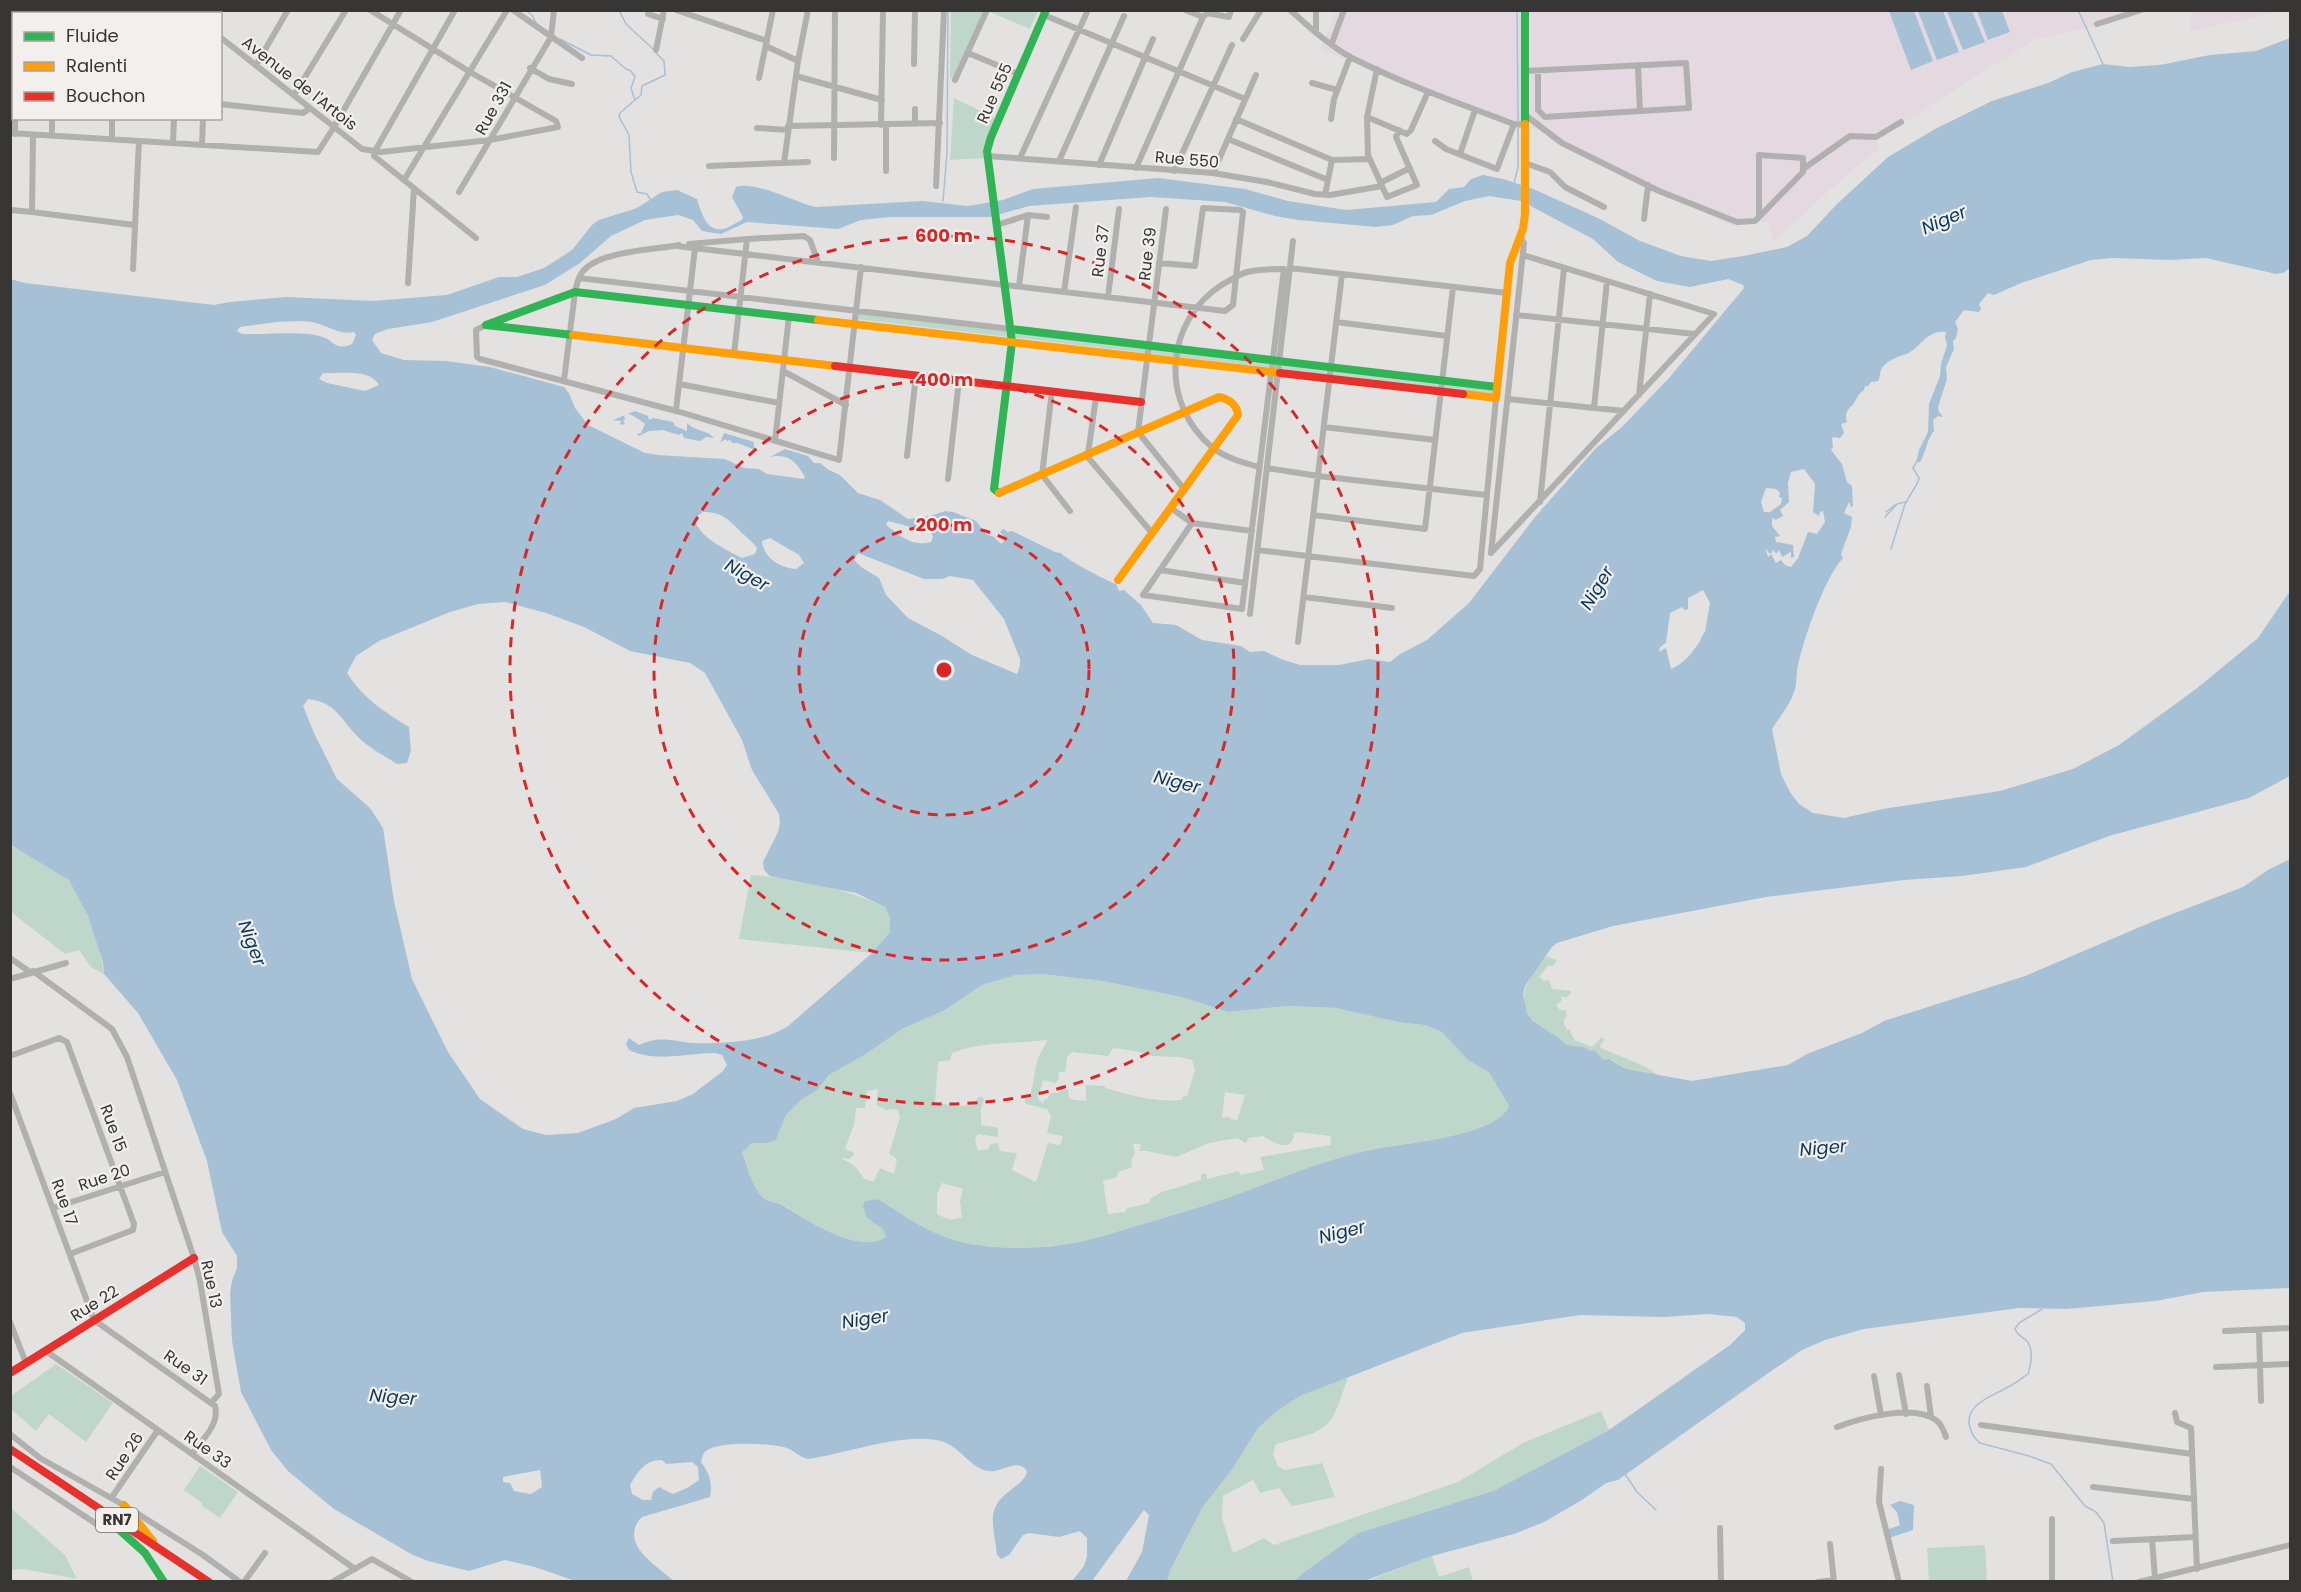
<svg xmlns="http://www.w3.org/2000/svg" width="2301" height="1592" font-family="Poppins,sans-serif">
  <rect width="100%" height="100%" fill="#e4e2e1"/>
  <path fill="#e5d9e1" d="M1336,10L2151,11L2095,27L2035,39L1876,140L1880,148L1845,176L1774,242L1769,221L1732,226L1557,145L1542,132L1321,50Z
    M2191,11V10L2284,11L2191,31Z"/>
  <path fill="#bfd7cb" fill-rule="evenodd" d="M991,10H1038V11L1030,29L990,12Z
    M951,11H985L952,80L950,77Z
    M954,98L995,118L986,158L950,160Z
    M856,313L1493,390V394L856,319Z
    M10,845C29,855 51,865 67,879C83,891 102,954 104,974L91,967L79,950L65,954L11,912Z
    M751,875C798,879 842,887 885,907L890,918V932L872,953L739,939Z
    M1546,956L1557,960L1553,966H1548L1539,977L1544,981L1549,980L1552,989L1570,991L1571,994L1565,998L1561,996L1562,1000L1556,1005L1560,1010H1566L1567,1016L1564,1019V1025L1568,1030L1571,1029L1570,1032L1575,1040L1592,1047L1602,1037L1604,1040L1600,1046L1601,1048C1615,1055 1651,1066 1658,1076L1626,1069L1612,1060H1604C1592,1046 1583,1051 1567,1046C1560,1043 1556,1036 1549,1032C1510,1010 1522,985 1546,956Z
    M1042,974L1103,981L1185,998L1228,1012L1288,1006L1336,1008L1398,1022L1425,1025L1442,1032L1468,1060L1489,1071L1509,1106C1496,1138 1398,1143 1366,1151C1322,1161 1283,1177 1241,1193C1206,1206 1169,1216 1133,1227C1103,1236 1075,1245 1044,1247C1016,1249 972,1248 945,1237C921,1228 900,1213 878,1199L866,1201L867,1218L884,1229L886,1237C859,1255 808,1221 785,1206C778,1202 770,1203 763,1198C752,1187 747,1166 742,1151L752,1143H768L776,1140L786,1115L801,1100L817,1090L829,1075L866,1054L902,1029L945,1010L982,985L1016,975ZM1047,1040C1045,1048 1041,1051 1038,1058C1034,1071 1034,1085 1029,1098L1024,1099L1026,1104L1047,1109L1051,1116L1047,1133L1063,1136L1061,1143L1059,1145L1048,1143L1036,1182L1012,1170L1017,1153L1000,1151L998,1143L991,1144L988,1149L978,1151L975,1140L978,1134L998,1137V1130L996,1127L981,1125V1109L984,1099L981,1096L977,1098L975,1103L963,1106L935,1103L938,1062L950,1060L952,1053C982,1041 1015,1044 1047,1040ZM1113,1048L1136,1051L1153,1056L1180,1057L1192,1060L1195,1070L1187,1096L1183,1097L1182,1100C1156,1102 1131,1096 1106,1088L1104,1086L1086,1085V1101L1069,1099L1068,1089L1060,1090L1058,1093H1051L1047,1099L1044,1100L1043,1104L1038,1098L1043,1080L1055,1083L1058,1080L1059,1072H1065L1067,1057L1072,1052L1108,1056ZM878,1089L876,1105L886,1110L897,1109L900,1117L889,1154L897,1159L894,1174L880,1168L874,1181C864,1181 863,1177 858,1170C855,1165 846,1161 841,1158L849,1159L854,1155L853,1152L845,1149L854,1125L856,1108H865L867,1091ZM1225,1092L1245,1095L1237,1121L1228,1117L1222,1118ZM1298,1132L1330,1136L1331,1145L1260,1157L1264,1170L1240,1175L1239,1171L1207,1179L1206,1173L1201,1175V1180L1162,1192L1150,1199V1203L1127,1208L1125,1212L1108,1214L1103,1181L1117,1177L1118,1172L1132,1167L1131,1161L1135,1154L1133,1145L1136,1143L1141,1145L1139,1151H1147L1176,1157L1209,1143L1237,1138L1246,1143L1248,1138L1263,1136C1273,1143 1293,1154 1294,1133ZM942,1183L963,1189L960,1201L962,1217L950,1220L937,1214V1194Z
    M56,1364L113,1403L86,1442L49,1414L36,1431L11,1409V1396Z
    M1348,1377C1330,1432 1331,1429 1276,1444L1273,1454L1278,1466L1285,1470L1322,1463L1335,1497L1292,1506L1279,1488L1260,1493L1253,1480L1223,1496L1222,1518L1233,1553L1264,1538L1274,1545L1458,1482L1523,1443L1601,1411L1609,1430L1493,1491L1358,1533L1303,1573L1295,1581L1167,1582L1170,1571L1202,1508L1231,1471L1258,1428L1276,1412L1300,1396Z
    M200,1466L238,1492L220,1518L202,1506V1503L184,1490Z
    M11,1508L65,1555L77,1579L23,1569L11,1570Z
    M1985,1545L1987,1581H1929L1927,1548Z
    M1432,1556L1439,1577L1469,1567L1473,1581L1364,1582Z"/>
  <path fill="#a6c0d5" fill-rule="evenodd" d="M1889,11H1914L1933,61L1911,70Z
    M1918,11H1943L1959,52L1937,60Z
    M1947,11H1972L1985,42L1963,50Z
    M1977,11H2002L2010,32L1988,40Z
    M2290,38V268L2283,273L2276,274L2206,258L2170,260L2112,258L2091,260L2021,283L1994,295L1988,293L1979,304L1981,309L1979,312L1964,310L1955,322L1958,329L1956,338L1953,341L1954,349L1946,367L1947,379L1938,407L1939,412L1943,417L1938,416L1933,420L1934,431C1927,438 1926,453 1920,462L1916,463L1919,450L1928,432L1929,404L1940,376L1941,364L1947,345L1945,338L1946,332C1925,330 1920,350 1906,354C1897,357 1888,360 1882,368C1879,373 1881,376 1878,381L1871,382L1868,386H1865L1864,390C1858,394 1858,397 1854,403C1848,410 1844,412 1847,422L1841,424L1844,433L1840,438L1834,437L1832,438L1833,447L1831,450L1842,464L1847,482L1852,486L1853,506L1851,507L1849,502L1844,513L1852,517L1851,527L1841,554L1843,558C1824,579 1804,638 1798,665C1796,673 1797,681 1795,689C1791,704 1780,716 1772,729L1781,774L1790,792L1799,804L1813,813L1844,818L1883,809L2000,791L2073,769L2119,745L2196,689L2258,638L2290,591V776L2249,798L2109,836L2026,867L1962,876L1904,880L1766,897L1613,926L1557,943L1552,947L1525,986L1523,995L1527,1013L1533,1021L1560,1039L1566,1045L1584,1047L1590,1051L1594,1050L1604,1060L1609,1059L1626,1069L1692,1081L1788,1065L1807,1054L1862,1033L1884,1021L2025,976L2154,921L2243,887L2268,870L2290,859V1288L2203,1292L2155,1301L2067,1309L2019,1308L1864,1329L1825,1340L1802,1350L1767,1374L1618,1480L1606,1483L1582,1500L1544,1522L1514,1534L1432,1556L1364,1581H1295L1303,1573L1358,1533L1493,1491L1609,1430L1730,1345L1745,1330V1323L1737,1317L1708,1314L1663,1317L1580,1315L1462,1333L1300,1396L1276,1412L1258,1428L1231,1471L1202,1508L1170,1571L1167,1581H1126L1142,1552L1149,1515L1144,1510L1092,1581H1072L1084,1566L1087,1556V1538L1080,1531L1059,1537L1029,1533L1023,1535L1009,1555L1001,1559L997,1555C996,1542 992,1528 993,1516C996,1491 1025,1487 1027,1471C1017,1457 1002,1473 989,1471C971,1469 961,1448 944,1442C909,1430 844,1454 808,1459C799,1457 795,1451 787,1448C772,1443 714,1440 704,1453C702,1456 702,1459 701,1462C709,1473 713,1483 710,1497L642,1517C617,1543 657,1566 674,1581H575L535,1567L505,1560L469,1571L428,1561L411,1554L334,1509L288,1471L271,1450L241,1392L232,1341L230,1293L232,1281L237,1268V1256L222,1232L207,1161L177,1080L138,1013L104,974L103,963L88,916L69,880L11,845L10,279L25,283L214,305L229,302L287,297L373,301L447,295L499,277H517L544,268L572,250L592,225L599,220L637,208L662,192L677,190L697,199C701,211 706,233 724,229C730,227 737,222 742,220L743,217L732,197L736,187C753,180 795,202 815,207L922,201L968,206L1003,200L1033,189L1158,178L1245,189L1288,201L1346,210L1436,202L1449,189L1464,187L1471,179L1483,175L1503,179L1531,188L1598,218L1640,241L1681,256L1711,261L1743,256L1787,247L1807,236L1837,204L1888,157L1935,129L1992,101L2048,83L2072,72L2103,64L2129,67L2160,65L2210,55L2256,51ZM1489,196L1521,201L1593,239L1618,262L1657,281L1690,287L1728,279L1743,285L1744,288L1669,378L1622,427L1596,448L1535,517L1469,603L1427,640L1400,654L1390,662L1369,659L1339,665H1300L1281,659L1264,651L1250,652L1241,646L1202,640L1176,625L1153,623L1141,605L1124,590L1119,591L1116,584C1107,581 1065,559 1061,553L1055,552L1012,531L1008,532L1003,529L1000,532L1006,539L1001,544L994,537L986,534L976,521L953,512L945,511L930,516L908,519L880,500L858,493L840,475L829,470L820,463H814L808,456L785,449L770,457C789,453 796,462 805,477L804,479L767,474L759,469L744,468L725,459L657,455L645,453L588,425L575,408L569,393L564,387L490,367L446,361L404,360L381,353L372,340L375,334L388,329L432,322L545,285L580,263L611,236L645,220L678,215L693,220L702,231L721,234L747,222L838,229L861,220L891,217H990L1029,206L1151,197L1225,202L1275,216L1298,220L1376,227L1393,225L1413,216L1431,215L1465,201ZM277,322C289,322 304,320 316,323C331,327 338,335 354,332L356,335L352,344C335,351 336,342 323,337C304,330 263,335 242,334L237,331L240,327ZM323,373C340,374 370,368 379,385L365,391L327,383L319,379ZM1804,469L1815,484L1813,512L1819,516L1820,512L1823,511L1825,522L1817,534L1808,532L1798,558L1791,567L1785,565L1781,560L1776,563L1771,554L1768,557L1765,548L1769,553H1772L1773,549L1776,554L1779,550L1782,557L1791,552V558L1794,557L1793,545L1776,542L1775,537L1780,536C1774,527 1770,528 1773,517L1775,520L1783,516L1780,510L1789,502L1788,483L1791,472ZM1766,488L1776,489L1780,493L1779,497L1782,498L1781,504L1770,512H1764L1761,502ZM703,512C722,512 728,519 740,531C746,537 752,541 757,548L755,554L742,558C727,550 696,536 695,518ZM888,521L931,532L933,537L931,542C911,547 901,536 886,525ZM770,538L799,555L804,563L796,569C781,568 763,558 762,541ZM858,553L924,579H942L950,576L973,580L1004,619L1020,659V666L1017,674L972,655L942,636L908,618L886,595L879,578L861,567L854,560ZM1703,590L1710,603L1705,632C1702,635 1701,638 1700,641C1693,652 1684,664 1671,669L1666,648L1659,652L1660,647L1666,643L1670,613L1682,607L1685,610L1688,609V598ZM505,602L546,613L584,627L630,651L690,663L705,673L742,740L752,770L779,814L780,823L778,832L763,862L764,870L770,876L856,893L885,907L890,918V932L872,953L787,1027C762,1042 724,1044 694,1043C672,1041 660,1035 639,1045L629,1038L626,1044L629,1050C656,1063 686,1053 715,1053L722,1055L727,1065L723,1071L693,1094L677,1101L634,1108L616,1119L578,1133L546,1135L523,1129L480,1099L448,1052L412,979L394,901L383,828L370,808L337,779L314,733L303,706L308,699C336,702 341,720 358,737C369,748 385,756 397,764L407,763L411,751L409,727C383,711 364,699 347,673L356,656L379,641L450,612L478,604ZM1042,974L1103,981L1185,998L1228,1012L1288,1006L1336,1008L1398,1022L1425,1025L1442,1032L1468,1060L1489,1072L1509,1106C1496,1138 1398,1143 1366,1151C1322,1161 1283,1177 1241,1193C1206,1206 1169,1216 1133,1227C1103,1236 1075,1245 1044,1247C1016,1249 972,1248 945,1237C921,1228 900,1213 878,1199L865,1201L863,1207L867,1218L883,1229L886,1237C859,1255 808,1221 784,1206C778,1202 770,1203 763,1198C752,1187 747,1166 742,1152L752,1143H768L776,1140L786,1115L801,1100L817,1090L829,1075L866,1054L902,1029L945,1010L982,985L1016,975ZM662,1460L666,1464L692,1462L698,1467L699,1480L687,1488L673,1494L659,1487L653,1492L651,1500H643L632,1494L630,1485C638,1472 644,1460 662,1460ZM540,1470L542,1487L531,1494L514,1491L510,1483L503,1482V1477Z
    M635,411L648,416L649,420L653,418L673,422L675,426L687,431V423C696,432 708,430 714,438L706,437L700,441L684,438L682,433L679,435L663,430L649,431L639,436L637,434L641,433L645,424C640,420 634,416 629,414L624,415L625,419L623,421L625,423L623,425L620,424L621,421L613,420Z
    M724,433L754,442V447L760,452L738,443H732L730,440L727,441L725,439L720,443Z
    M1900,1501L1914,1505L1913,1530L1889,1538V1529L1900,1525L1897,1512L1890,1505Z"/>
  <g fill="none" stroke-linecap="round" stroke-linejoin="round">
    <path stroke="#a6c0d5" stroke-width="1.5" d="M525,10L532,15L536,23
      M619,10L626,24L653,49
      M1517,10L1518,121
      M2078,10L2103,64
      M560,39L591,55L611,56L626,69L631,71L635,77L631,88L635,100L620,113L619,117L629,135L631,172L637,192L647,194L650,199
      M635,100L641,95L642,86L665,75L664,61L656,53
      M1514,183L1518,167V128
      M943,201L947,153L948,10
      M1886,512L1895,505
      M1885,517L1897,504L1905,502
      M1891,549L1905,504L1918,482L1919,478L1913,468L1916,463
      M2042,1309L2019,1323L2015,1329C2018,1336 2021,1336 2026,1340C2034,1348 2031,1364 2028,1374C2022,1378 2015,1384 2008,1387C1993,1396 1963,1404 1970,1428C1972,1435 1975,1439 1980,1443L2029,1456L2051,1464L2085,1506L2096,1512L2104,1523L2113,1582
      M1625,1474L1637,1492L1656,1510"/>
    <path stroke="#b0b0af" stroke-width="6" d="M54,10V14
      M186,10L190,14
      M455,10L375,151L374,156L476,238
      M513,10L582,58
      M676,10L767,41
      M1185,10L1203,17
      M1290,10C1309,27 1330,46 1352,58C1404,84 1460,104 1514,124L1525,125
      M1316,10V32
      M1207,13L1229,17L1231,10
      M18,14V10
      M84,14V10
      M113,14L114,10
      M152,14V10
      M178,14V10
      M648,14L663,19
      M1044,15L1245,99
      M2097,24L2141,10
      M220,37L362,149L381,152L490,140L558,127L556,121L470,72L370,10
      M1243,39L1261,10
      M1332,43L1344,10
      M766,46L798,61
      M656,50L664,10
      M10,53H14
      M968,53L1018,74
      M914,64L915,10
      M256,65L288,10
      M1638,67L1640,111
      M530,68L549,79L572,84
      M1377,69L1367,117L1368,155L1387,197L1417,185L1396,137L1399,130
      M1525,71L1686,63L1689,108L1545,117L1538,110V71
      M796,76L882,100
      M759,78L773,10
      M955,80L987,10
      M1312,83L1337,90
      M294,95L346,10
      M220,104L303,113L310,108
      M1525,115L1562,143L1659,191L1737,222L1755,221L1803,172V158L1759,155V216
      M1367,117L1407,134L1411,130L1428,92
      M52,118V136
      M1236,119L1332,160L1369,159
      M1331,119L1334,99L1350,57
      M915,124V109
      M881,125L883,10
      M886,125V171
      M788,126L940,123
      M757,128L788,130
      M10,133L318,152L334,127L401,10
      M15,134V118
      M33,135L32,212L134,225
      M112,139V118
      M1228,139L1328,180
      M1435,141L1446,149L1497,169L1514,124
      M173,143L174,118
      M202,145L203,118
      M1460,154L1475,110
      M987,156L1213,173L1267,182L1315,194L1330,195L1382,186
      M834,158L835,10
      M1020,158L1088,10
      M1059,161L1124,16
      M784,163L798,61L808,10
      M1525,163L1550,172L1565,187L1604,207
      M1099,165L1153,39
      M709,166L808,162
      M1136,168L1203,17L1207,13
      M1803,169L1850,136L1876,137L1901,122
      M1174,171L1232,45
      M1213,173L1256,75
      M404,180L507,10
      M1380,183L1410,168
      M936,186L944,10
      M459,192L551,37L554,10
      M1325,195L1332,160
      M1166,209L1138,432L1184,489
      M10,210L32,212
      M1644,219L1648,185
      M997,225L1028,215L1047,217
      M689,244L747,239L804,236L810,240L818,262
      M677,246L1225,311L1233,305L1243,212L1240,210L1203,208L1195,266L1159,263
      M1290,268L1507,293
      M133,269L139,141
      M579,278L1011,329
      M408,283L414,188
      M1019,286L1028,215
      M1064,292L1076,207
      M1108,297L1119,209
      M1516,315L1695,334
      M1336,322L1447,336
      M486,325L476,330L477,357L480,359L680,412L839,460L861,267
      M734,354L747,239
      M783,371L846,405
      M564,380L575,292C577,284 578,276 584,270C601,251 654,250 679,245
      M679,384L779,403
      M1052,391L1042,475L1070,511
      M1639,395L1650,294
      M1508,399L1624,411
      M1594,408L1607,281
      M676,410L695,248
      M1324,427L1435,440
      M775,441L789,316
      M1088,454L1096,397
      M1086,455L1152,533
      M907,456L916,375
      M1267,468L1318,476L1486,495
      M948,479L959,380
      M1540,502L1564,268
      M1171,508L1192,523L1252,531
      M1313,515L1425,529L1453,287
      M1192,523L1143,595L1242,609L1284,269C1272,269 1259,269 1247,272C1239,274 1231,280 1223,284C1164,321 1159,404 1213,448C1226,458 1244,463 1259,467
      M1257,550L1474,576L1480,569L1496,398
      M1491,553L1714,314L1523,255
      M1491,553L1524,243L1520,236
      M1160,570L1245,583
      M1304,597L1392,608
      M1250,614L1293,241
      M1298,642L1342,274
      M10,958L30,972
      M33,971L112,1029L127,1057L194,1258L200,1281L219,1394L212,1402
      M10,979L66,963
      M10,1056L59,1038L67,1042L134,1224L133,1230L70,1254
      M10,1093L94,1320L215,1406C220,1424 202,1440 192,1454
      M53,1208L165,1172
      M10,1322L26,1363
      M2259,1330L2261,1401
      M2225,1331L2290,1328
      M46,1351L355,1569
      M2216,1367L2290,1364
      M1899,1375L1906,1414
      M1874,1376L1881,1415
      M1927,1386L1931,1417
      M2175,1413L2177,1422L2191,1428L2197,1569
      M1981,1425L2192,1454
      M1837,1427C1861,1418 1915,1403 1937,1421C1942,1425 1944,1431 1946,1437
      M10,1434L40,1458L127,1507
      M10,1467L104,1529
      M1881,1469L1879,1502L1899,1582
      M2093,1487L2194,1499
      M112,1497L158,1430
      M135,1512L203,1555L240,1582
      M1720,1528L1721,1582
      M2152,1539L2155,1578
      M2113,1541L2195,1537
      M1830,1544L1834,1582
      M244,1582L265,1553
      M332,1582L372,1559L412,1582
      M1818,1582L1834,1580
      M2052,1582V1519
      M2139,1582L2290,1545"/>
    <path stroke="#30b455" stroke-width="8" d="M1525,10V124
      M1011,329L1497,387
      M573,335L486,325L575,292L818,320
      M999,493L994,489L1012,342L987,151L991,137L1046,10
      M115,1526L145,1553L164,1582"/>
    <path stroke="#ff9f0a" stroke-width="8" d="M818,320L1280,373
      M573,335L835,366
      M1463,394L1496,398L1510,263L1523,229L1525,214V124
      M999,493L1219,397C1229,399 1237,405 1238,415L1118,580
      M124,1505L153,1541"/>
    <path stroke="#e5322d" stroke-width="8" d="M835,366L1141,402
      M1280,373L1463,394
      M10,1373L194,1258
      M10,1449L209,1582"/>
  </g>
  <g fill="none" stroke="#d62828" stroke-width="3" stroke-dasharray="10 8">
    <circle cx="944" cy="670" r="145"/>
    <circle cx="944" cy="670" r="290"/>
    <circle cx="944" cy="670" r="434"/>
  </g>
  <g text-anchor="middle" stroke-width="4.5" stroke-linejoin="round" paint-order="stroke">
    <rect fill="#f2efed" stroke="#6f6e6c" stroke-width="1.5" x="96" y="1508" width="42" height="24" rx="4.5"/>
    <g font-size="15" font-weight="bold" fill="#373635">
      <text x="117" y="1525">RN7</text>
    </g>
    <g font-size="16" fill="#373635" stroke="#f2efed">
      <text transform="translate(300 83) rotate(38)" y="6">Avenue de l'Artois</text>
      <text transform="translate(994 93) rotate(-66)" y="6">Rue 555</text>
      <text transform="translate(493 108) rotate(-61)" y="6">Rue 331</text>
      <text transform="translate(1187 159) rotate(5)" y="6">Rue 550</text>
      <text transform="translate(1100 251) rotate(-83)" y="6">Rue 37</text>
      <text transform="translate(1147 254) rotate(-83)" y="6">Rue 39</text>
      <text transform="translate(114 1128) rotate(70)" y="6">Rue 15</text>
      <text transform="translate(104 1177) rotate(-18)" y="6">Rue 20</text>
      <text transform="translate(65 1202) rotate(70)" y="6">Rue 17</text>
      <text transform="translate(212 1284) rotate(78)" y="6">Rue 13</text>
      <text transform="translate(94 1303) rotate(-32)" y="6">Rue 22</text>
      <text transform="translate(186 1367) rotate(35)" y="6">Rue 31</text>
      <text transform="translate(208 1449) rotate(35)" y="6">Rue 33</text>
      <text transform="translate(124 1456) rotate(-56)" y="6">Rue 26</text>
    </g>
    <g font-size="18" font-style="italic" fill="#093958" stroke="#f2efed">
      <text transform="translate(1944 220) rotate(-23)" y="6">Niger</text>
      <text transform="translate(747 575) rotate(29)" y="6">Niger</text>
      <text transform="translate(1597 588) rotate(-59)" y="6">Niger</text>
      <text transform="translate(1177 782) rotate(14)" y="6">Niger</text>
      <text transform="translate(252 943) rotate(69)" y="6">Niger</text>
      <text transform="translate(1823 1148) rotate(-5)" y="6">Niger</text>
      <text transform="translate(1342 1232) rotate(-14)" y="6">Niger</text>
      <text transform="translate(865 1319) rotate(-9)" y="6">Niger</text>
      <text transform="translate(393 1397) rotate(5)" y="6">Niger</text>
    </g>
  </g>
  <circle cx="944" cy="670" r="9" fill="#d62828" stroke="#f2efed" stroke-width="3"/>
  <g font-size="18" text-anchor="middle" font-weight="bold" fill="#d62828" stroke="#f2efed" stroke-width="4.5" stroke-linejoin="round" paint-order="stroke">
    <text x="944" y="242">600 m</text>
    <text x="944" y="386">400 m</text>
    <text x="944" y="531">200 m</text>
  </g>
  <rect width="2301" height="1592" fill="none" stroke="#373635" stroke-width="24"/>
  <rect x="12" y="12" width="210" height="108" fill="#f2efed" stroke="#a7a5a3" stroke-width="1.5"/>
  <rect x="24" y="32" width="30" height="9" fill="#30b455" stroke="#a7a5a3" stroke-width="1.5"/>
  <text x="66" y="42" font-size="18" fill="#373635">Fluide</text>
  <rect x="24" y="62" width="30" height="9" fill="#ff9f0a" stroke="#a7a5a3" stroke-width="1.5"/>
  <text x="66" y="72" font-size="18" fill="#373635">Ralenti</text>
  <rect x="24" y="92" width="30" height="9" fill="#e5322d" stroke="#a7a5a3" stroke-width="1.5"/>
  <text x="66" y="102" font-size="18" fill="#373635">Bouchon</text>
</svg>
